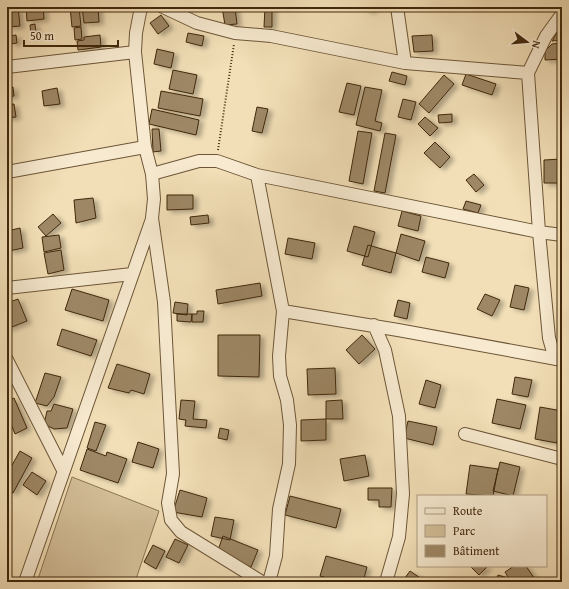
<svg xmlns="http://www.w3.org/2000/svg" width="569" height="589" font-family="'Gentium Book Plus',serif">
  <defs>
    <filter id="shadow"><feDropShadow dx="4.5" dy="2.5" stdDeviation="2" flood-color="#0004"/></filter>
  </defs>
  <rect width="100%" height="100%" fill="#f2dfb7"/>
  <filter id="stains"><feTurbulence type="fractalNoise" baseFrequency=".005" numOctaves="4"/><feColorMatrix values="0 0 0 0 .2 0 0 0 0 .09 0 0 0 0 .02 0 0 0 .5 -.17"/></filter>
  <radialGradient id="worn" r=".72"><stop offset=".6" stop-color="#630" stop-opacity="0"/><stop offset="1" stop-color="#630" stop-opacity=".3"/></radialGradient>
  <path fill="#d4c09a" stroke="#8a7453" d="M72,477L159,511L135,582H37Z"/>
  <path fill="#9d8765" stroke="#41280c" filter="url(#shadow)" d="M7,7H18L20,26L9,27Z
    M26,7H43L44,19L27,21Z
    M70,7H79L81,26L72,27Z
    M82,7H98L99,22L84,23Z
    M222,7H235L237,24L225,25Z
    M265,7H272V27H264Z
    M361,7H373L371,11Z
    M161,15L169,26L158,34L150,23Z
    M35,24L36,34L31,35L30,25Z
    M562,24V40L552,41Z
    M81,27L82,39L75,40L74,28Z
    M188,33L204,36L202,46L186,42Z
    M16,35L17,43L11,44L10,36Z
    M100,35L101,47L78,50L77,41L84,40V37Z
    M432,35L433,51L414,52L412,36Z
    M562,43V59L545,60V51L552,44Z
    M157,49L174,53L171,68L154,64Z
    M173,70L197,75L193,94L169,89Z
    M392,72L407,76L405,85L389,81Z
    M466,74L496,84L492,95L462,85Z
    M444,75L454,84L429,113L419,104Z
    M347,83L361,86L354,115L339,112Z
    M13,87L14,96L7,97V88Z
    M365,87L382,90L375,121L382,123L380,131L356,125Z
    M57,88L60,104L44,106L42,91Z
    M161,91L203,99L200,116L158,108Z
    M403,99L416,102L411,120L398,117Z
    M14,104L16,117L7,118V105Z
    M257,107L268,109L262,133L252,131Z
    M152,109L199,120L196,135L149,124Z
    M452,114V122L439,123L438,115Z
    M425,117L438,128L430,136L418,124Z
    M152,129H159L161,151L153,152Z
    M358,131L372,133L363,184L349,181Z
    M385,133L396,135L385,193L374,191Z
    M435,142L450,157L440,168L424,153Z
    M562,159V183H544V160Z
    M474,174L484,185L476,192L466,180Z
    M167,195H193V209L167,210Z
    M93,198L96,218L76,223L74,200Z
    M466,201L481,205L478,213L463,209Z
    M402,211L421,216L418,231L398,226Z
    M53,214L61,223L46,236L38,227Z
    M208,215L209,223L191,225L190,217Z
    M354,226L375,232L368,257L347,251Z
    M20,228L23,248L9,251L7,231Z
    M401,234L425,241L419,261L396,253Z
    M59,235L61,248L44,252L42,237Z
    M288,238L315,243L312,259L285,254Z
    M368,245L396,253L391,273L362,265Z
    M61,250L64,270L48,274L44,253Z
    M426,257L449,263L445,278L422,272Z
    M260,283L262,296L218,304L216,290Z
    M515,285L529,288L524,310L510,307Z
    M72,289L109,300L103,321L65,310Z
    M485,294L500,300L492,316L477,309Z
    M18,299L27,321L7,329V303Z
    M398,300L410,303L407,319L394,316Z
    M175,302L188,304L187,315L173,313Z
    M197,311H204L203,322H192V314H197Z
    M177,314H192L191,322L177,321Z
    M62,329L97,340L91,356L57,345Z
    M218,335H260L259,377L218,376Z
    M362,335L375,349L359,364L346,350Z
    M117,364L150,374L144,394L131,390L129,393L108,388Z
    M335,368L336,394L308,395L307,369Z
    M45,373L61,377L54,397L47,406L35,403Z
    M515,377L532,380L528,397L512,394Z
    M426,380L441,385L435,408L419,404Z
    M14,398L27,428L15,434L7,414V401Z
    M497,399L526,405L520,429L492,423Z
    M181,400L195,401L193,419L207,420L206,428L185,426L186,420L179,419Z
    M342,400L343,419H326V401Z
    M54,404L73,409L67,428L54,429L44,424L47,411H51Z
    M540,407L562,411L557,443L535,439Z
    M326,419V440L301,441V420Z
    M408,421L437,427L433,445L404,438Z
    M95,422L106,425L96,451L87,448Z
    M220,428L229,430L227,440L218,438Z
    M138,442L159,449L153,468L132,462Z
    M87,449L106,456L107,452L127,459L118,483L80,470Z
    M20,451L32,458L13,493L7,490V474Z
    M365,455L369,476L344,481L340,459Z
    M500,462L520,467L513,496L493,491Z
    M470,465L498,469L493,496L466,494Z
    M32,472L46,481L37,495L23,485Z
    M368,488H392L391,507H379V500H368Z
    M180,490L207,498L202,517L173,512Z
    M290,496L341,509L336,528L285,515Z
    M215,517L234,520L230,540L211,536Z
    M223,536L258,550L251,567L217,553Z
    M175,539L188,545L179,563L166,557Z
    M153,545L165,551L156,569L144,562Z
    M326,556L367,567L363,582H341L320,576Z
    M470,566H488L479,575Z
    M514,566H526L534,578L528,582H511L505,572Z
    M410,571L426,582H402Z
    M498,575L515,580L514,582H495Z"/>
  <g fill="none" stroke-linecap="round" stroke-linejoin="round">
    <defs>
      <path id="minor" d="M141,7L136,33L135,52L145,147L152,174L154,199L152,218L164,302L173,474L168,503L171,520L181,532L262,582
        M163,7L197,23L235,33L271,36L405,63L528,73
        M397,7L405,63
        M7,67L135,52
        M7,172L145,147
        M152,174L199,161H217L257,175L539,232L562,235
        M257,175L283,311L279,356L280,376L287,400L290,425L289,464L279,509L276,556L269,582
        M7,288L132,274
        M283,311L398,330L562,360
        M374,325L385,350L399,416L403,494L399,537L386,582
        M555,359L549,338L539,232L528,73L546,36L562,14
        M7,360L63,470
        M465,434L562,459
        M25,582L152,219"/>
    </defs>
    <use href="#minor" stroke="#6d5637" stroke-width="14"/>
    <path stroke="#41280c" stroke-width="2" stroke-dasharray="1 2" stroke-linecap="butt" d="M218,150L234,44"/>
    <use href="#minor" stroke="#f7ead0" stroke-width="12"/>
  </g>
  <rect width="569" height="589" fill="none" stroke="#f2dfb7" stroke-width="24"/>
  <rect x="8" y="8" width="553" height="573" fill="none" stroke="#41280c" stroke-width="2"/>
  <rect x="12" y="12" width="545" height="565" fill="none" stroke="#41280c"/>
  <rect x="417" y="495" width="130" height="72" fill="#f7ead0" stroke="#ae9c82"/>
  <rect x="425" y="508" width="20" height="6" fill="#f7ead0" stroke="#ae9c82"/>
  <text x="453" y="515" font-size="12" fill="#41280c">Route</text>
  <rect x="425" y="525" width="20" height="12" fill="#d4c09a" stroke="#ae9c82"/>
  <text x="453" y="535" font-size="12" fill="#41280c">Parc</text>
  <rect x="425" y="545" width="20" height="12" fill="#9d8765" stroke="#ae9c82"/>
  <text x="453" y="555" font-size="12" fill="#41280c">Bâtiment</text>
  <g transform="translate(527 42) rotate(106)" stroke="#f7ead0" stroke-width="3" paint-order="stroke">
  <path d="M0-3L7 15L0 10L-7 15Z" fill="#41280c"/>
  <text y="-6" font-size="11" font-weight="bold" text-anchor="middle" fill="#41280c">N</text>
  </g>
  <path d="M24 40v6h94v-6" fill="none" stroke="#41280c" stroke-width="2"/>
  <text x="30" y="40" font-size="12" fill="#41280c" stroke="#f7ead0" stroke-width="3" paint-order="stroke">50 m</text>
  <rect width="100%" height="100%" filter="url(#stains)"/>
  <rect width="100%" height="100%" fill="url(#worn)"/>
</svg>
